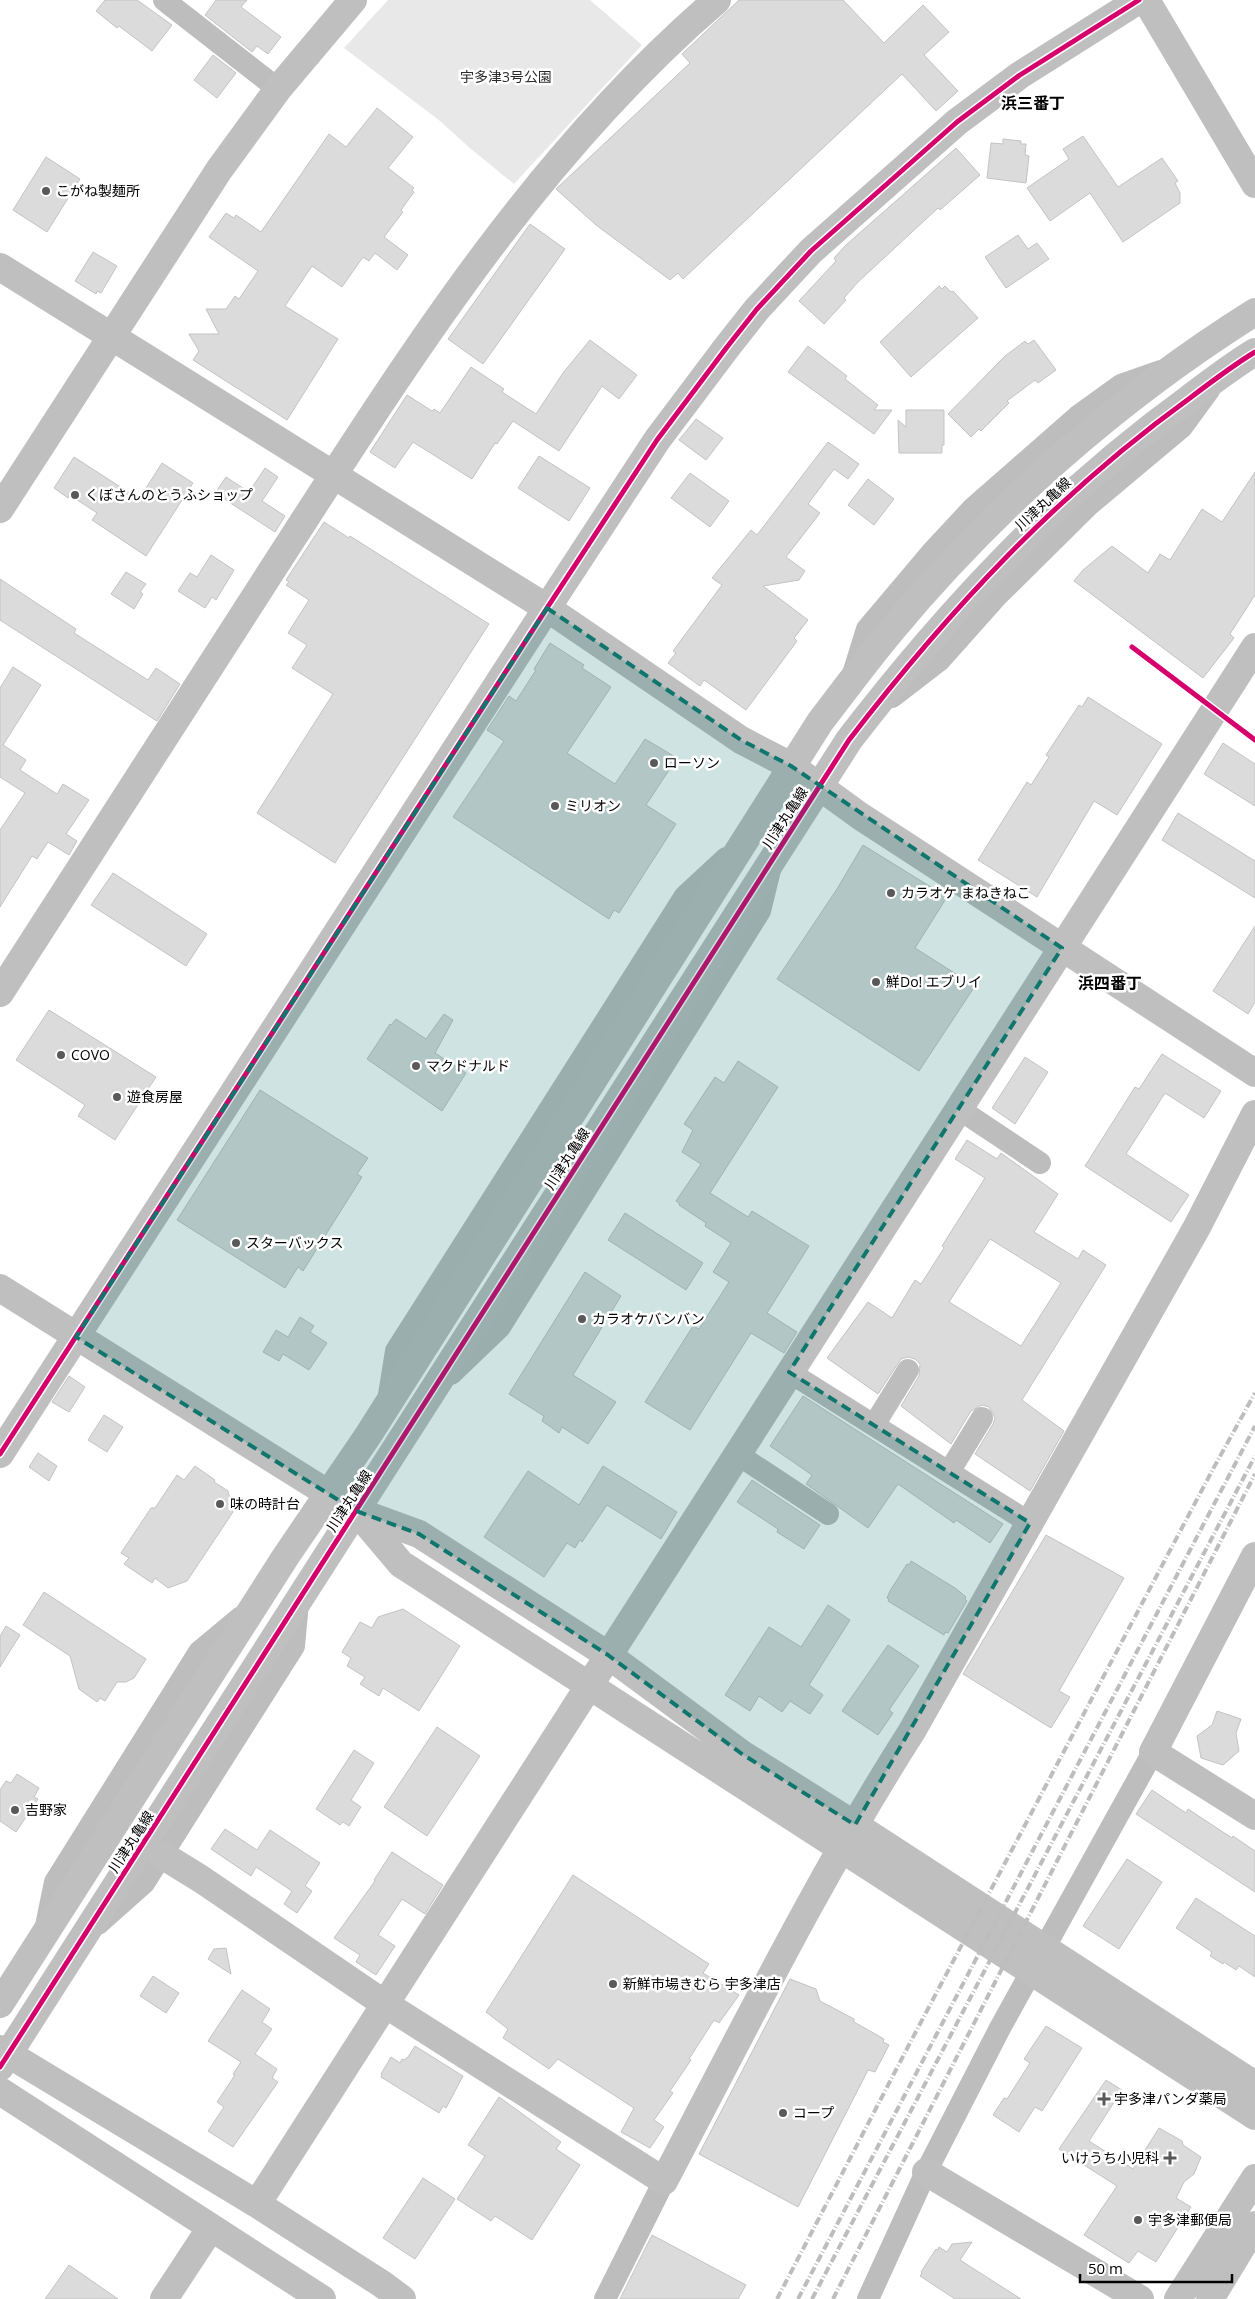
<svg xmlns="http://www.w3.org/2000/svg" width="1255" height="2299" font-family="'Open Sans','Noto Sans JP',sans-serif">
  <rect width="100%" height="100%" fill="#fff"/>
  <path fill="#e8e8e8" d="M388,0H590L642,45L514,184L471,149L440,121L344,48Z"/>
  <path fill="#dbdbdb" stroke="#c3c3c3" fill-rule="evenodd" d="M105,0H137L172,25L152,51L119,26L117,28L96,11Z
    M216,0H247L241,7L281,37L268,54L257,46L252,52L205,15Z
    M739,0H843L884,43L923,5L949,32L924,55L958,91L936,111L902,74L683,279L678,273L670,280L596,225L556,189L690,63L682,54Z
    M213,55L236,73L217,98L194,80Z
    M377,108L413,137L388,168L414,188L412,190L414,192L401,210L403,212L384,237L408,255L397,270L375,253L369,261L363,257L342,287L312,266L285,306L338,339L287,420L193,360L199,351L189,334H219L206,309H226L235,296L239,299L258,271L209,237L226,213L234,218L236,215L261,232L329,134L346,147Z
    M1083,136L1118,187L1162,158L1178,181L1175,183L1180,193V203L1123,242L1090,193L1050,221L1027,188L1069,159L1063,149Z
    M1003,139L1021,141V144H1026L1025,155L1029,156L1026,183L987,178L991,143L1003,144Z
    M956,148L980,175L940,210L938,208L858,282L844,298L846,300L824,324L799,301L836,261L834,258L846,245Z
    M46,157L80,179L47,232L13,210Z
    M530,224L565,249L483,364L448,339Z
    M1018,235L1028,249L1037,243L1049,259L1006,288L985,257Z
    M93,252L117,266L101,293L97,291L96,294L75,281Z
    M939,286L942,289L945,286L951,292L953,291L978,318L911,377L880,342Z
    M590,340L637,375L619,399L602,386L559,451L513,421L497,444L495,443L472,479L413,442L395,468L370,452L407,395L432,411L434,409L440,413L471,367L504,389L502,392L536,414L563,373Z
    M1034,340L1056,370L1038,383L1035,380L1007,401L1009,403L981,431L979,429L971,437L948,414L1005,356L1025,341L1028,344Z
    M808,346L847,376L845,379L878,405L874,410H892L874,434L788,372Z
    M906,410H944V445H942V453H899L898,420L906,427Z
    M696,419L723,438L706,460L679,440Z
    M828,442L859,464L848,479L834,469L808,504L820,513L786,557L805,571L799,580L763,586L808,620L794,638L797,641L746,710L704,680L700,686L668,663L676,653L673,651L722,585L712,578L751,530L757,535Z
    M539,456L590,488L569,521L518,488Z
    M74,457L139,499L162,463L193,483L146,556L92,520L97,513L70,495L68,498L54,488Z
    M265,468L278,477L262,501L285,516L275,532L215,493L226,477L249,492Z
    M1255,472V595L1230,634L1234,638L1203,678L1074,581L1083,570L1112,546L1148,573L1160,554L1170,560L1202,509L1222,522Z
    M690,473L729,501L710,527L671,498Z
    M868,479L894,499L874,525L848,505Z
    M324,522L349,538L350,536L489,624L335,863L257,813L333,694L292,668L307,645L288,633L309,600L286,585L289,582L286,580Z
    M211,555L234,570L216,600L212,597L205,608L178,591L190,573L197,577Z
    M126,572L146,584L140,592L143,594L134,609L111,594Z
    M0,579L76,629L74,633L148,680L156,668L180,684L157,721L0,620Z
    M550,643L584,665L582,668L611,687L567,753L615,784L645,739L677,758L646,805L676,824L619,913L614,910L609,919L453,817L504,741L487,730L509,696L516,701L536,670L534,669Z
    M13,667L41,685L3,745L26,760L20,770L57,794L63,784L89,800L66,834L77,841L69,855L48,842L37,859L32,856L0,907V830L25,793L0,777V688Z
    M1088,697L1162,744L1117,815L1094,801L1037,897L978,860L1027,782L1031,785L1049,757L1046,755L1079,705L1082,707Z
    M1223,743L1255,764V806L1204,774Z
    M1178,813L1255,861V898L1162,840Z
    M863,845L947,897L915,948L975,986L919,1071L777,979L837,889Z
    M113,873L207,934L186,966L91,905Z
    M1255,926V1002L1248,1014L1213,991Z
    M49,1010L156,1077L115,1140L78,1116L85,1105L16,1060Z
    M444,1014L453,1020L435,1053L466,1073L442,1111L367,1059L390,1024L391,1025L396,1019L426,1039Z
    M1162,1054L1221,1091L1204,1118L1165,1093L1126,1154L1189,1195L1171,1222L1085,1166L1135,1087L1139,1089Z
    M1025,1057L1048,1072L1015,1124L992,1108Z
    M738,1061L778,1087L710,1193L748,1217L752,1211L809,1246L767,1313L797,1332L784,1353L751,1333L690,1430L645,1402L693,1326L699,1329L729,1282L713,1272L731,1243L705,1226L706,1223L679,1205L680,1204L676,1201L701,1164L682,1152L693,1130L684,1124L715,1077L724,1083Z
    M260,1090L368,1158L357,1174L362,1177L303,1271L298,1267L285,1288L177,1220Z
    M967,1140L997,1159L1001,1153L1058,1194L1034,1232L1078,1259L1083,1250L1106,1265L1022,1400L1064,1431L1030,1491L975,1454L993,1424L995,1418L989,1407L982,1405L971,1411L951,1444L901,1406L919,1376L920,1364L915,1359L908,1357L901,1359L878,1394L827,1358L868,1302L892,1318L915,1280L921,1284L944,1248L942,1246L985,1178L955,1159ZM990,1239L1061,1283L1021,1346L949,1302Z
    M625,1213L703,1263L686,1290L608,1240Z
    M585,1272L621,1296L573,1375L616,1402L588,1444L562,1427L559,1433L542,1421L544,1416L509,1394Z
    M300,1317L314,1326L310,1332L327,1343L309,1370L283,1354L279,1361L263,1352L276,1330L288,1337Z
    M69,1376L85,1387L69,1412L52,1402Z
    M803,1396L1003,1524L990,1543L956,1520L954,1523L898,1484L868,1528L806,1484L812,1475L770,1446Z
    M104,1415L123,1427L107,1452L88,1440Z
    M38,1453L57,1466L49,1481L29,1467Z
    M195,1466L215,1480L214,1482L228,1491L233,1512L187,1581L168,1588L155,1578L152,1583L124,1564L129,1558L121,1553L151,1508H155L177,1475L184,1480Z
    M603,1466L677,1512L661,1539L607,1505L582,1542L580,1540L575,1548L567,1543L544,1577L484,1537L528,1471L579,1505Z
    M752,1480L820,1525L804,1549L777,1532L778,1529L737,1502Z
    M1046,1535L1124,1578L1059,1691L1070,1697L1051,1728L963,1674Z
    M911,1561L955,1588L966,1597L965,1599L967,1601L948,1633L945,1632L944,1635L888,1601L889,1599L887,1598L890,1591L907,1564L909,1565Z
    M44,1592L146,1659L134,1678L126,1682H117L105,1701L100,1698L97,1702L79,1689L70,1656L23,1625Z
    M828,1605L850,1620L809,1685L823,1695L810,1714L790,1701L782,1712L759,1696L750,1711L725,1695L769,1627L801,1647Z
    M403,1609L460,1646L419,1711L383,1688L379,1696L360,1684L365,1677L347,1666L351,1658L342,1652L360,1622L372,1628L378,1617Z
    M6,1626L20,1635L0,1667V1636Z
    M888,1645L919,1666L889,1710L893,1713L878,1735L842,1711Z
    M1217,1711L1241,1719L1236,1733L1239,1751L1223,1765L1201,1758L1197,1736L1212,1725Z
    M437,1727L480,1756L427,1836L384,1807Z
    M354,1750L374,1763L351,1800L361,1807L349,1826L343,1822L340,1825L316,1809Z
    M17,1774L39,1788L34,1797L38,1799L16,1832L0,1821V1790L6,1781L11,1783Z
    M1152,1790L1186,1813L1188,1809L1232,1838L1233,1836L1255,1851V1892L1136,1814Z
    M225,1829L257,1850L270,1830L320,1863L305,1886L312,1891L297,1913L284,1904L292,1891L256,1867L251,1876L211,1849Z
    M392,1852L443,1885L425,1914L402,1899L378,1935L395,1946L376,1975L356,1962L360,1955L334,1938L375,1881L374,1880Z
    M1127,1859L1162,1882L1119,1949L1083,1926Z
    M573,1875L709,1964L703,1973L739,1995L719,2023L714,2020L689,2059L691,2060L670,2091L673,2093L654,2120L664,2127L650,2148L621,2132L634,2108L558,2059L549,2069L503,2038L508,2029L486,2012Z
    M1196,1898L1255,1936V1977L1239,1966L1236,1970L1224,1962L1223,1964L1210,1956L1212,1952L1176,1928Z
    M226,1948L231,1974L208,1959L214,1949Z
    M153,1976L179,1993L166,2013L140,1996Z
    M790,1979L816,1989L820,2001L854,2019V2022L884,2039L883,2042L889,2045L875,2072L868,2070L798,2207L699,2154Z
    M242,1990L270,2009L262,2022L272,2029L255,2054L277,2069L272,2078L278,2082L233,2147L208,2131L224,2107L217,2102L235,2075L233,2074L241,2062L208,2041Z
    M1046,2026L1082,2048L1042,2111L1035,2107L1019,2132L993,2115L1004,2098L1007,2099L1030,2063L1024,2059Z
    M415,2046L463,2076L446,2108L443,2106L439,2113L381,2077L382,2075L381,2074L391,2057L400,2063L402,2059L404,2060L408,2057Z
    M1106,2080L1122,2090L1089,2141L1133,2169L1159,2128L1182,2141L1183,2145L1201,2157L1194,2174L1184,2182L1176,2198L1191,2207L1156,2262L1138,2251L1129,2263L1084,2235L1117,2186L1059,2149Z
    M499,2097L561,2142L556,2149L580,2165L532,2240L495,2216L491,2221L457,2199L485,2156L468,2145Z
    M423,2178L455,2199L415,2259L383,2238Z
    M652,2235L746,2285L738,2299H620Z
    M972,2242L960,2260L1021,2299H955L920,2276L922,2273L921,2272L936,2249L938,2250L939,2247L947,2252L952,2244Z
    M69,2265L118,2299H45Z"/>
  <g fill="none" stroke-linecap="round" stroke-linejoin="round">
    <path stroke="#bdbdbd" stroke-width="22" d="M164,0L278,89
      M853,674L867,629L932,552L973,508L1078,416L1121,385L1161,371
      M892,697L940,660L997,596L1089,505L1182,427L1209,390
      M959,1109L1040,1163
      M789,1372L1030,1523
      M451,1374L500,1327L760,911L770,870
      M388,1401L396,1351L685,896L726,858
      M874,1425L908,1370
      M737,1454L828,1514
      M949,1472L982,1418
      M98,1924L144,1883L294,1646L298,1602
      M46,1926L55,1882L199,1652L241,1617
      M605,2299L664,2181
      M868,2299L926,2172L1000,2028L1153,1752"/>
    <path stroke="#bfbfbf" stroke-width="28" d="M1146,0L1255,184
      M0,267L547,608L741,740L791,766L860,816L1255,1073
      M0,509L219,170L278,89L353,0
      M0,993C98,841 196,689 294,536C418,344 542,150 717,0
      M0,1288L356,1511L419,1534L608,1655L742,1754L855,1825L1255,2085
      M0,1454L547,608L657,440L727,347L757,309L811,251L957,122L1020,75L1139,0
      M358,1513L401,1564L1255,2116
      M1255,1556L1153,1752L1255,1816
      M162,1855L201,1879L385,2004L664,2181C744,2029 820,1875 912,1731L1197,1227L1255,1114
      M0,2004L286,1556L369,1434L820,722C843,692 866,661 890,632C993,508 1118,398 1255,312
      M0,2049L257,2204L382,2284L402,2299
      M0,2067L849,740C949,610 1057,494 1190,398C1211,382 1232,366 1255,352
      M0,2091L322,2299
      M926,2172L1140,2299
      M257,2204L1255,647
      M164,2299L210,2229
      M1178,2299L1255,2178
      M1210,2299L1255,2225"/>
    <path stroke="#bdbdbd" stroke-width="4" stroke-dasharray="8 2.5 1 2.5" stroke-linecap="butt" d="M777,2299L911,2041L1213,1469L1255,1393
      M798,2299L1255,1426
      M812,2299L1255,1456
      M833,2299L1255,1474"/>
    <defs>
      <path id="cycleway" d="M1132,647L1255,740
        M0,1454L547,608L657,440L727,347L757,309L811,251L957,122L1020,75L1139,0
        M0,2067L849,740C949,610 1057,494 1190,398C1211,382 1232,366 1255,352"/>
    </defs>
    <use href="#cycleway" stroke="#fff" stroke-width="8"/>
    <use href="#cycleway" stroke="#d6006c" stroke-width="5"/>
  </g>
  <path fill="#0f766e" fill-opacity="0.2" stroke="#0f766e" stroke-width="4" stroke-dasharray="10 6" stroke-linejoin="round" d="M547,608L741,740L791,766L1062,948L789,1372L1030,1523L855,1825L742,1754L608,1655L419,1534L356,1511L76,1337Z"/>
  <g fill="#595959" stroke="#fff" stroke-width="2">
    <circle cx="46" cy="191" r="5"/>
    <circle cx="75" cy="495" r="5"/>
    <circle cx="654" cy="763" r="5"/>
    <circle cx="555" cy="806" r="5"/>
    <circle cx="891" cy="893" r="5"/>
    <circle cx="876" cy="982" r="5"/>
    <circle cx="61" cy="1055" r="5"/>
    <circle cx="416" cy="1066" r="5"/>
    <circle cx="117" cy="1097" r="5"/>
    <circle cx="236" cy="1243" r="5"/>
    <circle cx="582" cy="1319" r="5"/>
    <circle cx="220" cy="1504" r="5"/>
    <circle cx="15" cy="1810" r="5"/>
    <circle cx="613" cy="1984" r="5"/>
    <path d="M1101.5 2091.5h5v5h5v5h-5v5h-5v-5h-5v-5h5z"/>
    <circle cx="783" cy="2113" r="5"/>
    <path d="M1167.5 2150.5h5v5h5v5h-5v5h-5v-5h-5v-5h5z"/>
    <circle cx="1138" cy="2220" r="5"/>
  </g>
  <g text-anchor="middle" stroke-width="5" stroke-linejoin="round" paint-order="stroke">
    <g font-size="14" fill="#2c2c2c" stroke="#fff">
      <text x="506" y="82">宇多津3号公園</text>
    </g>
    <g font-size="14" fill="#000" stroke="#fff" text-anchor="start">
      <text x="56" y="196">こがね製麺所</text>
      <text x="85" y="500">くぼさんのとうふショップ</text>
      <text x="664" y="768">ローソン</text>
      <text x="565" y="811">ミリオン</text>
      <text x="901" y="898">カラオケ まねきねこ</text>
      <text x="886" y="987">鮮Do! エブリイ</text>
      <text x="71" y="1060">COVO</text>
      <text x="426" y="1071">マクドナルド</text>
      <text x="127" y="1102">遊食房屋</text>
      <text x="246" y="1248">スターバックス</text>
      <text x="592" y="1324">カラオケバンバン</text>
      <text x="230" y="1509">味の時計台</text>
      <text x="25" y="1815">吉野家</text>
      <text x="623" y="1989">新鮮市場きむら 宇多津店</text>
      <text x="1114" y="2104">宇多津パンダ薬局</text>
      <text x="793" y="2118">コープ</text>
      <text x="1159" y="2163" text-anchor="end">いけうち小児科</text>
      <text x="1148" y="2225">宇多津郵便局</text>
    </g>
    <g font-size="14" fill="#000" stroke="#fff">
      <text transform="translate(1043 504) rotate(-43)" y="5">川津丸亀線</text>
      <text transform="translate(785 818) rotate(-57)" y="5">川津丸亀線</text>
      <text transform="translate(567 1159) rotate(-57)" y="5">川津丸亀線</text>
      <text transform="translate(349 1501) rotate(-57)" y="5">川津丸亀線</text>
      <text transform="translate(131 1842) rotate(-57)" y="5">川津丸亀線</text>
    </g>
    <g font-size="16" font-weight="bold" fill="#000" stroke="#fff">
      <text x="1033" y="109">浜三番丁</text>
      <text x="1110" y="989">浜四番丁</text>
    </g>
  </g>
  <path d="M1080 2274v8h152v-8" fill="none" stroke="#000000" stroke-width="2.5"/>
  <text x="1088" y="2274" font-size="15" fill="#000000" stroke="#ffffff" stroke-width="4" paint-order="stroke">50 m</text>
</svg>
